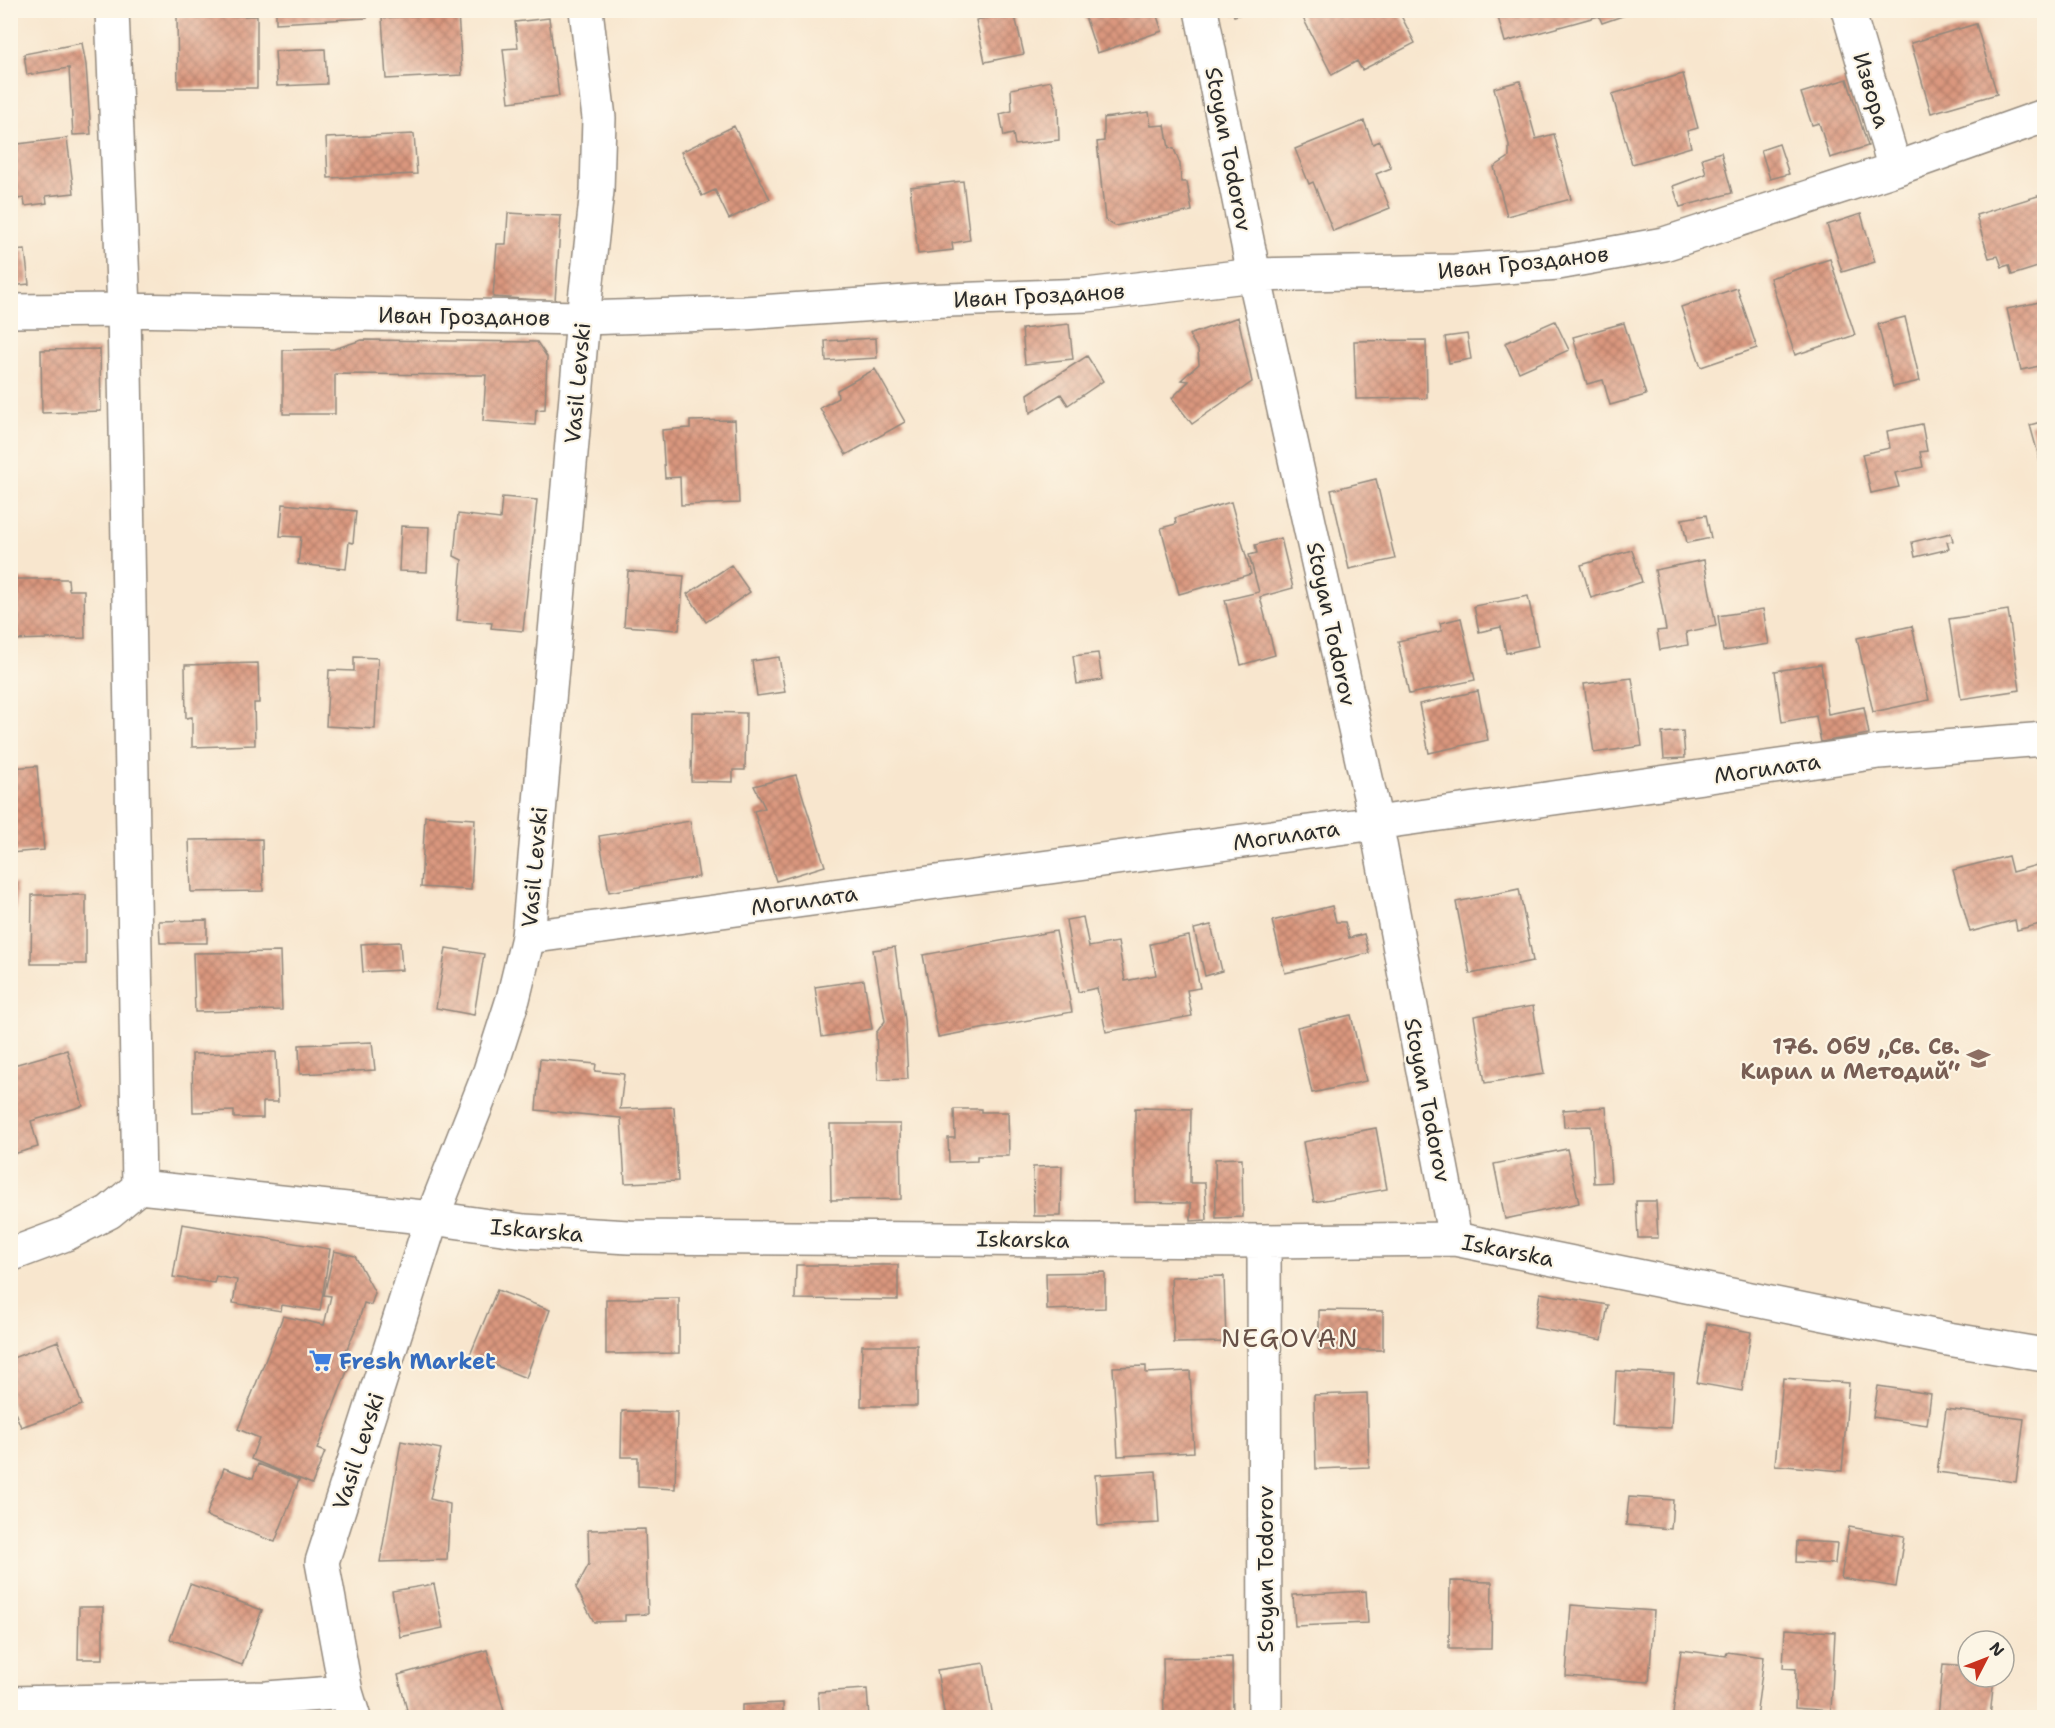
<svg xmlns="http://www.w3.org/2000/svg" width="2055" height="1728" font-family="'Shantell Sans',sans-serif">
  <defs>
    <pattern id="building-cross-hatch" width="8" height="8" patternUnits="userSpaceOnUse" patternTransform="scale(1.5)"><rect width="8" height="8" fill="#da977e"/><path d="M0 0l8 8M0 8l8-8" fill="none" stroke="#b17b67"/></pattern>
  </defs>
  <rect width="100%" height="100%" fill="#fcf5e5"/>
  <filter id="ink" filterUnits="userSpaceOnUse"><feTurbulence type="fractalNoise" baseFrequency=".0167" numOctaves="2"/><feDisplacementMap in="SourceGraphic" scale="12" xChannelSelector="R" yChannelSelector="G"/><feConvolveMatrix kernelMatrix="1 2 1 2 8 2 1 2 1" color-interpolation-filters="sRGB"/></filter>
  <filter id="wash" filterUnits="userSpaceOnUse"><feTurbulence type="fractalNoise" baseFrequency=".008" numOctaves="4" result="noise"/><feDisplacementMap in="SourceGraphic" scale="24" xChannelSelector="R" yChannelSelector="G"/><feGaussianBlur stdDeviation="1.35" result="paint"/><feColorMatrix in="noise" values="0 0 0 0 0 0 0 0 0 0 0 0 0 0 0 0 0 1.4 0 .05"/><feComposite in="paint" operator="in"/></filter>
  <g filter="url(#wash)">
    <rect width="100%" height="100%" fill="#f8e6ce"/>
    <g id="blocks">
      <path fill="url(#building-cross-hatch)" d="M276,10H367V18L276,23Z
        M1083,10H1155L1162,31L1097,53Z
        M1232,10H1252V11L1234,16Z
        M1304,10H1398L1415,43L1362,70L1357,61L1332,75L1300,12Z
        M1496,10H1637V11L1602,23L1599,16L1505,42Z
        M1014,12L1024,54L985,62L976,20Z
        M458,13L462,75L386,79L382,18Z
        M177,16H257V88H178Z
        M549,18L559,96L509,102L503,49L518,48L515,22Z
        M1976,24L1997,94L1931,113L1911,43Z
        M82,43L86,65L91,134L73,135L69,68L27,75L24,54Z
        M325,49L327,84L277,86L275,51Z
        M1683,74L1698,128L1687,131L1691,147L1632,164L1612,94Z
        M1847,79L1868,146L1830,158L1819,123L1812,125L1801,93Z
        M1051,81L1058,106L1059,140L1015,145L1013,134L1004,136L1000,114L1012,111L1011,89Z
        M1520,81L1536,139L1554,134L1571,199L1507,216L1494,167L1509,157V145L1494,88Z
        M1149,112L1151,126L1165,125L1169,148L1174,149L1180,164L1181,182H1187L1192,211L1115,226L1105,220L1097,142L1104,141V118Z
        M1364,121L1373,144L1380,141L1391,168L1376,174L1390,208L1333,231L1313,182L1309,184L1295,149Z
        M734,126L770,199L729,219L715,190L702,196L681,152Z
        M414,134L417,174L328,178L326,138Z
        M67,138L74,193L46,196L47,203L25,206L24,198L10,200V145Z
        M1779,144L1789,174L1770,179L1761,150Z
        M1721,152L1732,193L1680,207L1673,186L1706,174L1702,158Z
        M963,181L970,240L952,243L953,250L918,254L910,187Z
        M2041,195L2044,207V265L2012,275L2009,265L2002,267L1998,256L1989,258L1976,215Z
        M508,213L561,216L555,301L493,297L497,244H506Z
        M1861,214L1875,262L1842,272L1827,225Z
        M25,250L29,284L10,286V251Z
        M1830,259L1855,335L1795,355L1770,278Z
        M1737,288L1757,348L1701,367L1681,307Z
        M2044,301V365L2021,370L2007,309Z
        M1238,317L1252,382L1192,424L1172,398L1189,381L1181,380L1199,364L1198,350L1189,335Z
        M1905,317L1920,381L1893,387L1878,324Z
        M1555,321L1569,350L1519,372L1505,343Z
        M1624,323L1646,395L1610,405L1603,380L1587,384L1573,337Z
        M1069,324L1073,359L1025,364L1022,329Z
        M1467,334L1471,359L1449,363L1445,337Z
        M876,338L877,358L826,361L825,341Z
        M362,340L537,342L547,357L545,409L536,410L535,425L483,421L486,375L335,374V414H283V350L334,349Z
        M1426,340L1427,398L1356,399L1354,341Z
        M100,349L101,411L42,413L41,350Z
        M1087,356L1103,381L1068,405L1061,394L1030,413L1028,394Z
        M875,369L905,422L846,455L820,408L838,398L837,390Z
        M735,420L739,503L681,505L680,477L665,478L662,430L690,428V421Z
        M2044,421V476L2030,425Z
        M1922,424L1927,451L1920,452L1923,467L1895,473L1899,487L1871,493L1862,454L1890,448L1887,431Z
        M1376,479L1395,559L1349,569L1331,490Z
        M502,497L537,500L523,631L491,628L492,623L457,620L462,560L454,556L458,514L500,519Z
        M1231,502L1251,574L1179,594L1161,528L1176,524L1175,518Z
        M283,504L356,511L353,543L349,542L346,569L298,564L301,537L280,536Z
        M1706,515L1711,538L1687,543L1682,519Z
        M401,526L429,527L427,572L399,571Z
        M1951,533L1953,541L1947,542L1949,549L1915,557L1912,542Z
        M1281,538L1293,588L1260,597L1275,655L1241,665L1225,600L1259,592L1249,555L1257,553L1255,545Z
        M1632,550L1642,582L1591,598L1581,565Z
        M1704,560L1716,626L1686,632L1688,645L1660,650L1657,631L1666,630L1655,570Z
        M731,565L750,592L706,622L687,594Z
        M628,571L684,576L679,630L624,626Z
        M10,579H68L69,590H84L85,638L10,640Z
        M1528,596L1538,646L1506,653L1501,627L1479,632L1474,606Z
        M1763,609L1769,644L1723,651L1718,616Z
        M2008,610L2020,690L1961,699L1949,619Z
        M1461,618L1475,680L1409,694L1398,641L1442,631L1440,623Z
        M1912,626L1929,700L1873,712L1857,638Z
        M1098,653L1102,680L1077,684L1073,656Z
        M354,657L378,658L375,729L326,726L329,670L354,671Z
        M779,657L785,692L757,696L752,661Z
        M258,663L259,703H254L255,745L192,747V717L186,718L185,665Z
        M1821,664L1828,714L1864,707L1869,734L1821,742L1816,716L1782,722L1775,671Z
        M1632,678L1642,746L1594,753L1584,684Z
        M1478,691L1488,740L1429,753L1419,704Z
        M692,712L746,713L745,770H733V782L691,781Z
        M1683,731L1685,758L1664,759L1662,733Z
        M37,766L44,850L10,853V768Z
        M796,775L825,866L776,881L754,811L765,808L754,786Z
        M425,816L475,819L471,890L421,887Z
        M690,821L699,877L609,892L599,836Z
        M262,839L263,891L191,892L189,840Z
        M2008,856L2012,872L2044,863V923L2017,930L2015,920L1970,932L1953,870Z
        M10,883L17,884L16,911H10Z
        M1519,889L1533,961L1470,974L1456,902Z
        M32,895H86V964H31Z
        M1332,906L1336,922H1345L1349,938L1364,934L1369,953L1285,973L1272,921Z
        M1083,917L1089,947L1118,942L1125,981L1156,975L1150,944L1189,936L1200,988L1187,990L1192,1016L1106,1032L1097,988L1078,992L1066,920Z
        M207,920V943H160L159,921Z
        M1211,925L1222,971L1205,976L1194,929Z
        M1056,931L1072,1012L938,1037L923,955Z
        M400,942L402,970L363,972L361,944Z
        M895,947L905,1020L908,1079L878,1080L876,1033L885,1021L873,950Z
        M446,948L484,954L474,1015L436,1008Z
        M280,952L282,1010L195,1012L193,953Z
        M864,980L872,1029L822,1037L815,987Z
        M1533,1006L1544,1074L1485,1083L1474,1016Z
        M1351,1015L1366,1081L1312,1093L1297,1027Z
        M372,1042L375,1070L300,1074L299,1045Z
        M67,1050L83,1106L31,1121L38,1147L10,1155V1066Z
        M276,1052L278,1102H263V1118H234V1111L193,1112L192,1054Z
        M540,1059L596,1064L595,1071L624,1074L620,1109L674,1107L678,1181L625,1183L621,1118L536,1110Z
        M1606,1107L1611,1182L1594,1183L1591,1126L1564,1127L1563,1110Z
        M1135,1108L1191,1109L1190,1183H1205L1207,1220L1191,1221V1203L1135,1202Z
        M954,1109H981V1112H1008L1009,1156H977V1161L949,1162L948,1138H955Z
        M830,1124H900L901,1199L831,1200Z
        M1376,1128L1387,1189L1314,1202L1303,1142Z
        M1567,1149L1579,1203L1505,1219L1494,1164Z
        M1242,1158L1243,1217L1216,1218L1215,1159Z
        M1062,1166L1061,1216H1034L1033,1167Z
        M1636,1201H1656L1658,1238H1638Z
        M182,1224L330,1249L320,1311L282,1305L281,1311L233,1303L237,1280L216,1276L214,1283L173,1277Z
        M334,1251L355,1256L375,1293L371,1305L364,1303L358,1323L343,1358L351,1361L317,1449L325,1452L312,1484L251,1459L259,1438L238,1429L283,1316L324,1325L331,1296L324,1295Z
        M796,1265H898V1300L795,1299Z
        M1105,1272V1308L1047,1310L1046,1273Z
        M1224,1276L1226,1342L1174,1343L1171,1277Z
        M497,1290L550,1310L526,1378L470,1355Z
        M1540,1293L1608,1305L1602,1340L1534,1328Z
        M679,1298V1353L606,1354V1299Z
        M1319,1310L1383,1311V1350H1319Z
        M1707,1324L1751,1332L1742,1391L1697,1383Z
        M58,1341L82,1405L21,1427L10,1400V1359Z
        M862,1345H917V1406H861Z
        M1146,1366V1373L1190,1371L1194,1452L1118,1456L1113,1367Z
        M1616,1371L1674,1374L1671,1428L1613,1425Z
        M1783,1378L1849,1383L1842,1471L1775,1465Z
        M1878,1386L1931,1394L1927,1425L1873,1417Z
        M1367,1393L1369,1467L1316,1469L1314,1395Z
        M1946,1409L2024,1419L2016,1482L1937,1472Z
        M622,1411L677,1412L675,1489L638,1487V1457H621Z
        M401,1441L441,1449L430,1499L450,1504L447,1560L380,1562Z
        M258,1464L299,1480L275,1542L206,1516L224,1468L253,1478Z
        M1156,1471L1159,1523L1098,1526L1095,1475Z
        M1629,1497L1673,1500L1671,1529L1626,1525Z
        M1849,1527L1904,1536L1896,1587L1841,1578Z
        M645,1529L648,1614L625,1615V1621L594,1622L576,1588L589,1564L588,1530Z
        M1797,1541L1837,1543L1835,1564L1796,1562Z
        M1450,1581L1492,1582L1491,1649H1449Z
        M190,1584L262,1610L242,1665L170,1639Z
        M434,1584L443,1628L400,1637L392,1591Z
        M1366,1591L1368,1623L1295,1626L1293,1595Z
        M1571,1605L1654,1611L1649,1682L1566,1676Z
        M79,1607H103V1659H78Z
        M1785,1629L1835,1632L1831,1711L1795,1708L1796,1669L1783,1668Z
        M487,1650L505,1715L497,1718H409L398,1675Z
        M1681,1650L1726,1656L1727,1652L1764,1657L1756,1718H1698L1673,1714Z
        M1232,1657L1233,1718H1164L1163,1658Z
        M984,1663L993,1718H945L937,1670Z
        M1943,1664L1968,1666V1677H1994L1990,1718H1938Z
        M867,1689L869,1718H820L818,1692Z
        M783,1703V1718H742V1705Z"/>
    </g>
  </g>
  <g filter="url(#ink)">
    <use href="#blocks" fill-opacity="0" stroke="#92887c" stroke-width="1.5"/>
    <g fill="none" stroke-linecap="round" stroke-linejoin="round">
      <defs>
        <path id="street" d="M112,10L124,310L139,1187
          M1201,10L1254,275L1376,823L1455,1239
          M1848,10L1895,169
          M10,311L124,310L583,318L744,313L921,301L1087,295L1254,275L1455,271L1558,263L1664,244L1895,169L2044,116
          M528,937L1376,823L1879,752L2044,739
          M1264,1241L1265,1718
          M10,1255L66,1234L109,1212L139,1187L432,1218L524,1231L629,1237L1264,1241L1455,1239L1948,1339L2044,1355"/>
        <path id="secondary" d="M10,1703L267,1698L346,1692
          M354,1718L346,1692L322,1562L432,1218L490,1071L513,999L528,937L583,318L597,191L599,118L586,10"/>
      </defs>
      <use href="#street" stroke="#92887c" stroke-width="36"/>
      <use href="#secondary" stroke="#92887c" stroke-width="36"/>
      <use href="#street" stroke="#fff" stroke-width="33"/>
      <use href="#secondary" stroke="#fff" stroke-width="33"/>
    </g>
  </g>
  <defs>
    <symbol id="school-bare" viewBox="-9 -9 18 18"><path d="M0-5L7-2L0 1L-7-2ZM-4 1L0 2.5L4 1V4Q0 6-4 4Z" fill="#8d6e63" stroke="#fcf5e5" stroke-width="2.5" paint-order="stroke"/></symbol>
    <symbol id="supermarket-bare" viewBox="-9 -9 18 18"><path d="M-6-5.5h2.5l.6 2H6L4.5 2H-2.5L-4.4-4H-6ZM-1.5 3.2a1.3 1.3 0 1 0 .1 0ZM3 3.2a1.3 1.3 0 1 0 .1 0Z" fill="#3f7fe0" stroke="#fcf5e5" stroke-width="2.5" paint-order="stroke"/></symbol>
  </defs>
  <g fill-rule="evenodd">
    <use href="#school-bare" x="1962" y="1042" width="33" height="33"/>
    <use href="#supermarket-bare" x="304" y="1344" width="33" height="33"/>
  </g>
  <g text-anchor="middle" stroke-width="4.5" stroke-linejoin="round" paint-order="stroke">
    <g font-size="22" fill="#2b2b2b" stroke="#fcf5e5">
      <text transform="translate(1872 90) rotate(73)" y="8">Извора</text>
      <text transform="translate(1229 149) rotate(79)" y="8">Stoyan Todorov</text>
      <text transform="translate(1523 262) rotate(-6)" y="8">Иван Грозданов</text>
      <text transform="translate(1039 295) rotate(-3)" y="8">Иван Грозданов</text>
      <text transform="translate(464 316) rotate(1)" y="8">Иван Грозданов</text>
      <text transform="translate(577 383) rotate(-85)" y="8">Vasil Levski</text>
      <text transform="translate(1332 624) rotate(78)" y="8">Stoyan Todorov</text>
      <text transform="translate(1767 768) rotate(-8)" y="8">Могилата</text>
      <text transform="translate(1286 835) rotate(-8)" y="8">Могилата</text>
      <text transform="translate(534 867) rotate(-85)" y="8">Vasil Levski</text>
      <text transform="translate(804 900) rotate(-8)" y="8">Могилата</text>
      <text transform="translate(1428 1100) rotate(79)" y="8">Stoyan Todorov</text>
      <text transform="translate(537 1230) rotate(5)" y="8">Iskarska</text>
      <text transform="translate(1023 1239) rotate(1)" y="8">Iskarska</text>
      <text transform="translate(1508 1250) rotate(11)" y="8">Iskarska</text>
      <text transform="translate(358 1451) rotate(-72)" y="8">Vasil Levski</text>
      <text transform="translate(1265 1569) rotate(-90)" y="8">Stoyan Todorov</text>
    </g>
    <g font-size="22" font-weight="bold" fill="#785e54" stroke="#fcf5e5" text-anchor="end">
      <text x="1960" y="1054">176. ОбУ „Св. Св.<tspan x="1960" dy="25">Кирил и Методий“</tspan></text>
    </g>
    <g font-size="22" font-weight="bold" fill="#366cbe" stroke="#fcf5e5" text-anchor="start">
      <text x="339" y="1369">Fresh Market</text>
    </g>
    <g font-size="26" letter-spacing="1.5" fill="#685148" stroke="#fcf5e5">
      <text x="1290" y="1347">NEGOVAN</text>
    </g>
  </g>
  <rect width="2055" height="1728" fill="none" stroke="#fcf5e5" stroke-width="36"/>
  <g transform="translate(1986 1659) rotate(48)"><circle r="28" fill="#fcf5e5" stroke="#a8a49b" stroke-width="1.5"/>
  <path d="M0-4.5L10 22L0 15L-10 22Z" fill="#c8321e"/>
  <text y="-9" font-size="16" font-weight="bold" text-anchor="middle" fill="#2b2b2b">N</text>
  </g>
</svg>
